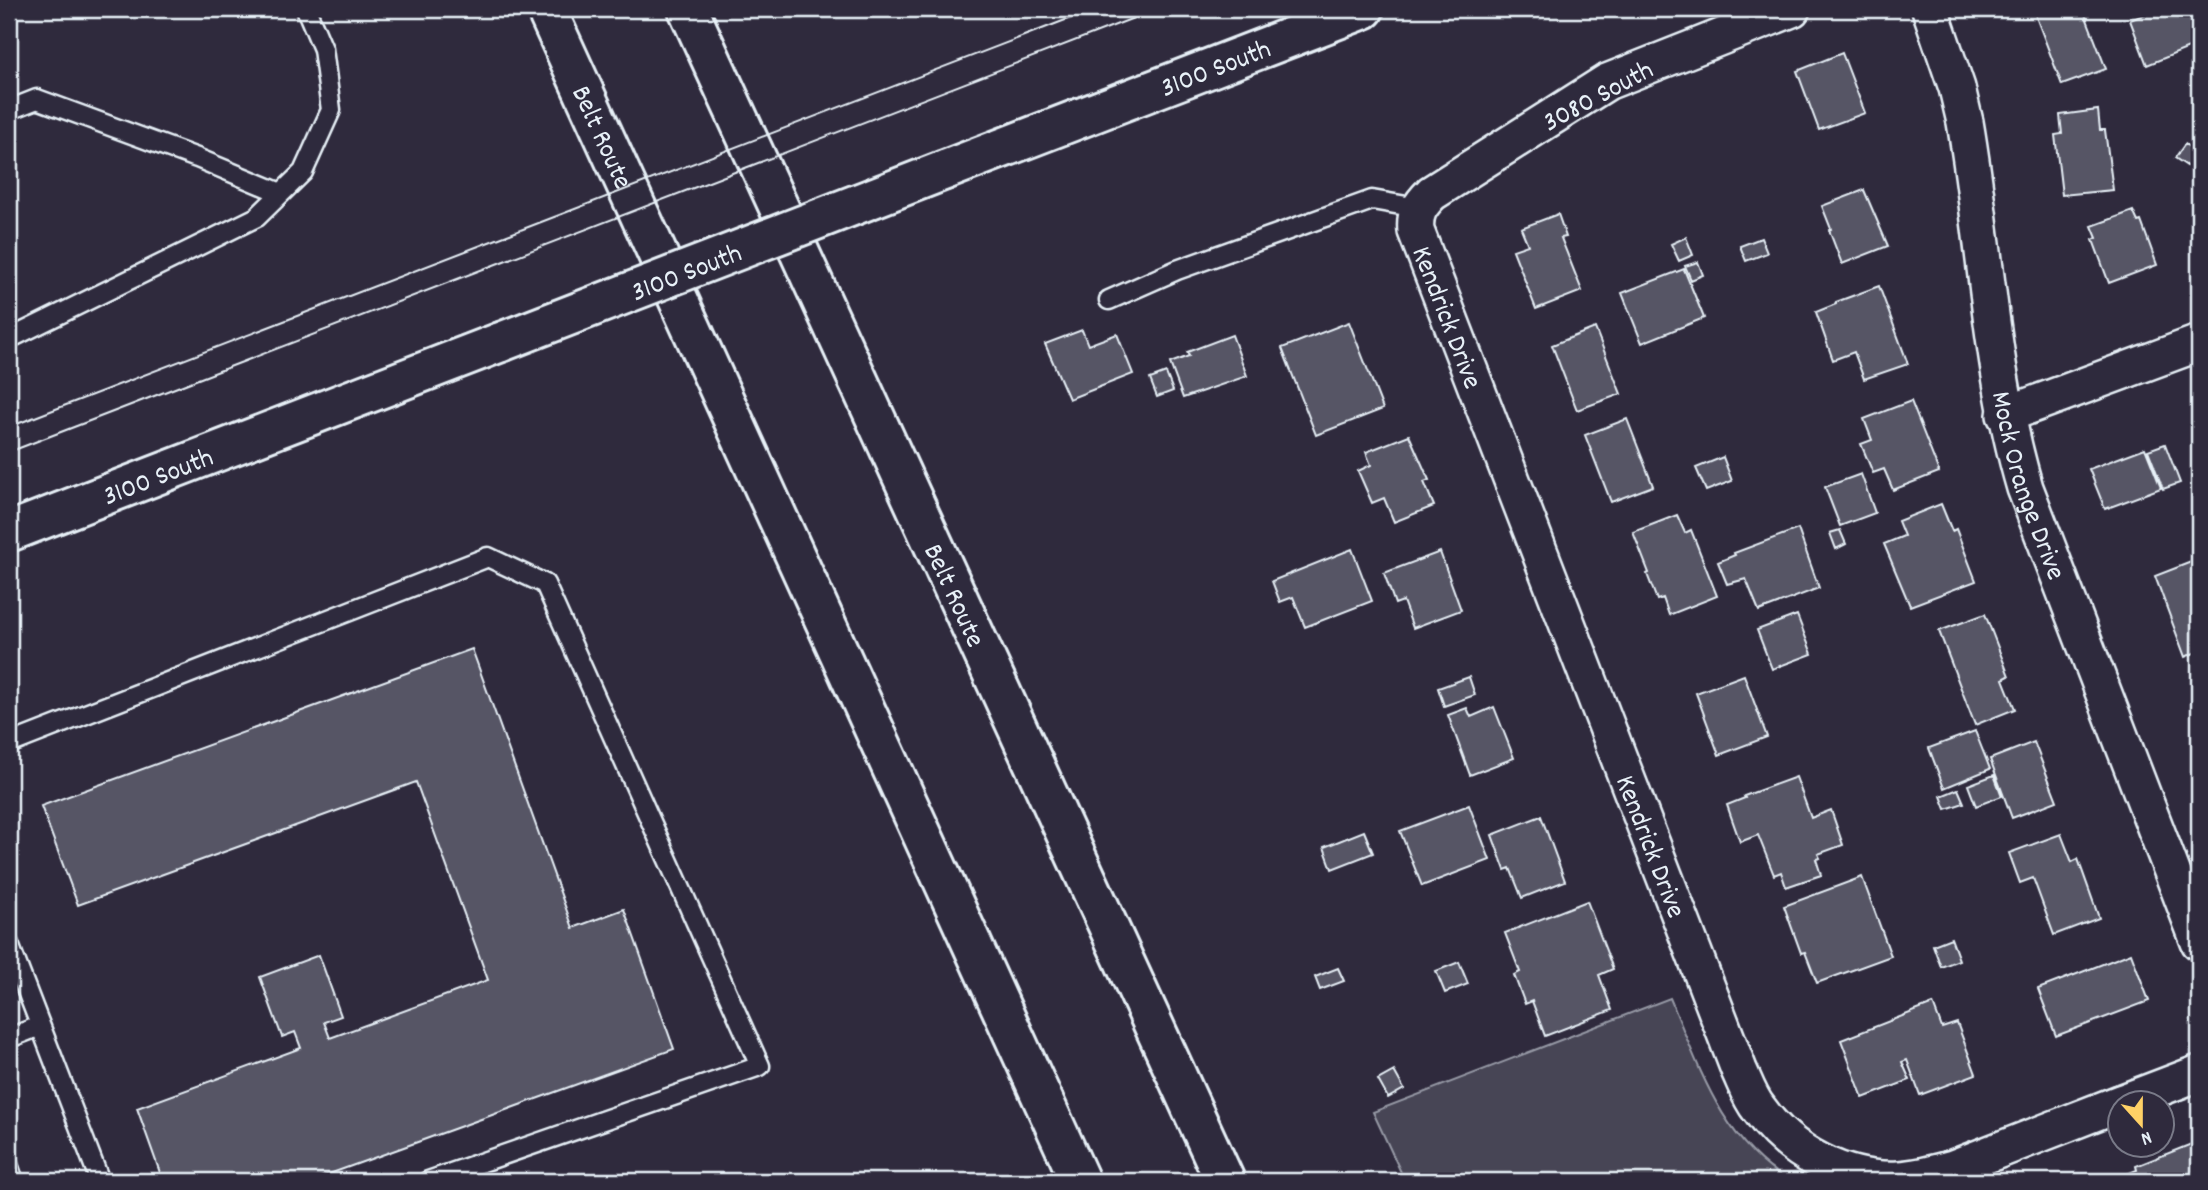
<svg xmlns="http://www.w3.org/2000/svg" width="2208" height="1190" font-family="Dekko,sans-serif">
  <rect width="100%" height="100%" fill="#2f2a3d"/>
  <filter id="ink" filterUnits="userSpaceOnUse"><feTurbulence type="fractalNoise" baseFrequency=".0143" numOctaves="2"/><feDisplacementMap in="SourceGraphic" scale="14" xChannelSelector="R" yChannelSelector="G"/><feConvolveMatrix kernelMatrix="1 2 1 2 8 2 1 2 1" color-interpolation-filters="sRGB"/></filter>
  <g filter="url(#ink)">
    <path fill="#464455" stroke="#979aa6" stroke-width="2" d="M1670,998C1699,1066 1721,1141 1789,1181H1405L1373,1112Z"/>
    <path fill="#575565" stroke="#e8f1f8" stroke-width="2" d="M2033,9H2083L2106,69L2062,85Z
      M2159,9H2187L2199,44L2147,65L2130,20Z
      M1842,53L1865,113L1819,130L1797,71Z
      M2098,110L2100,130H2105L2113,190L2062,195L2055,135L2062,134L2060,115Z
      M2185,144L2199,154L2190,168L2175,158Z
      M1864,190L1888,246L1842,264L1829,230L1831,229L1822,206Z
      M2133,211L2138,222L2141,221L2157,265L2109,283L2093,240L2097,238L2092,226Z
      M1558,214L1566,237L1561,238L1582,291L1536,309L1513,250L1528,245L1521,228Z
      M1686,237L1693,255L1679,261L1671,244Z
      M1761,238L1767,253L1746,261L1740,246Z
      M1698,262L1703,275L1691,280L1685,266Z
      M1684,269L1704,318L1642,343L1622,293Z
      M1879,286L1908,364L1864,379L1854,352L1833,360L1816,312L1836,304V302Z
      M1349,322L1383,409L1316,435L1282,348Z
      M1595,328L1621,394L1577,410L1552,345Z
      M1082,330L1088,345L1117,334L1133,374L1069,399L1045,344Z
      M1232,335L1247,376L1183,398L1170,363L1189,356L1187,352Z
      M1166,373L1173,391L1157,397L1150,379Z
      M1911,401L1939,472L1893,490L1884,469L1873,473L1861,444L1872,440L1864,419Z
      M1627,419L1653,486L1611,502L1585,435Z
      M1409,435L1429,480L1424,482L1434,506L1394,522L1384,498L1372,503L1358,471L1371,465L1366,452Z
      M2165,444L2180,483L2163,489L2148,450Z
      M2145,448L2161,488L2105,509L2089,469Z
      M1723,457L1732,481L1706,491L1696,468Z
      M1861,474L1875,513L1840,526L1825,487Z
      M1941,504L1952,531L1956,529L1976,581L1910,606L1884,544L1904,536L1898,521Z
      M1677,515L1685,533L1691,530L1717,596L1669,615L1663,598L1657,600L1647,574L1649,573L1633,532Z
      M1798,529L1819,588L1759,611L1746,579L1727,584L1718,562L1735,555L1734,553Z
      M1840,530L1846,544L1836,549L1830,533Z
      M1352,549L1372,601L1305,627L1293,597L1280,602L1272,581Z
      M1440,552L1461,610L1413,628L1403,601L1395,604L1384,573Z
      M2199,559V651L2185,657L2155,576Z
      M1985,614L2009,676L2003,679L2015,709L1975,725L1939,631Z
      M1797,615L1812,654L1772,669L1757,630Z
      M472,649L573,928L624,909L674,1049L310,1181H163L137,1108L301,1048L295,1032L282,1037L260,977L319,955L341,1016L324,1022L330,1038L488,980L416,782L78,905L41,806Z
      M1744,675L1767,737L1719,755L1696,693Z
      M1469,677L1475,695L1444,706L1438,688Z
      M1494,707L1514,758L1470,775L1448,715L1467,708L1471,717Z
      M1975,731L1990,769L1944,788L1929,748Z
      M2034,742L2057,801L2012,818L1990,759Z
      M1994,775L2002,796L1976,806L1968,785Z
      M1796,777L1811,818L1831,810L1843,845L1818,854L1820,858L1816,859L1821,875L1786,887L1781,872L1774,875L1758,835L1740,842L1727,805L1745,798L1744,796Z
      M1958,789L1964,803L1946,809L1941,796Z
      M1469,805L1490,860L1422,886L1400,831Z
      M1541,816L1565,881L1522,898L1510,868L1505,870L1492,835Z
      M1364,831L1373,853L1332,869L1324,847Z
      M2061,834L2072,862L2078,859L2099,918L2054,935L2033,878L2020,883L2009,853Z
      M1862,877L1891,956L1817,983L1805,952L1801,953L1784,906Z
      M1587,901L1613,969L1599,975L1612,1010L1545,1036L1532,1001L1525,1004L1514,975L1520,972L1505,933Z
      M1951,938L1959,960L1941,967L1933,945Z
      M2131,953L2149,1001L2056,1036L2038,989Z
      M1459,962L1468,984L1445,993L1436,971Z
      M1338,968L1344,981L1320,990L1315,977Z
      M1933,1004L1942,1028L1957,1023L1976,1074L1920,1095L1907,1060L1902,1062L1910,1080L1863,1098L1841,1040Z
      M1394,1071L1404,1089L1388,1098L1378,1080Z
      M2194,1143L2199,1156V1181H2109L2137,1170L2136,1166Z
      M9,1149L14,1150L25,1181H9Z"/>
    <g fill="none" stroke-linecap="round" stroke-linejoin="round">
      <defs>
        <path id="service" d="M9,110L37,99L197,158L281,193
          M1109,300L1177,270L1372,200L1418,208
          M9,339L257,217L303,172L331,110L323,49L306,9
          M9,744L488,557L545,584L760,1066L428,1181
          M9,944L100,1181
          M9,1038L40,1026"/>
        <g id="minor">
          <path id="s1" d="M1792,9L1607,82L1432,193C1420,205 1414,213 1416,231L1739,1070C1745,1083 1750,1098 1759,1109C1790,1153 1845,1182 1899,1179C1918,1178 1935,1173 1953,1168L2120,1103"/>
          <path id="s2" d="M1930,9L1957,88L1965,122C1986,244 1990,369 2025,488L2199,942"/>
          <path d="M2005,415L2199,343"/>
          <path d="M2123,1102L2199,1073"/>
        </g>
        <g id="secondary">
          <path id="s3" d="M945,170L1364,9"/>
          <path id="s4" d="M9,532L501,342"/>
        </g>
        <g id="motorway">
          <path id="s5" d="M546,9L1080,1181"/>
          <path id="s6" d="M688,9L1225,1181"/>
        </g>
      </defs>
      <use href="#service" stroke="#e8f1f8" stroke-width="23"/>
      <use href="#minor" stroke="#e8f1f8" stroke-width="40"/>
      <use href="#secondary" stroke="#e8f1f8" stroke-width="44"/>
      <use href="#motorway" stroke="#e8f1f8" stroke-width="44"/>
      <path stroke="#e8f1f8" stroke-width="4.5" stroke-dasharray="2 5" stroke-linecap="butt" d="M150,9L161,14"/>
      <use href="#service" stroke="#2f2a3d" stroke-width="18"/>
      <use href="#minor" stroke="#2f2a3d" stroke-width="35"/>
      <use href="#secondary" stroke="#2f2a3d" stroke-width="38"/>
      <use href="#motorway" stroke="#2f2a3d" stroke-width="38"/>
      <path stroke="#e8f1f8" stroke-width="2" d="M9,427L1094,9
        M9,452L1157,9"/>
      <defs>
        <g id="secondary-bridge">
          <path id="s7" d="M501,342L945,170"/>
        </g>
      </defs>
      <use href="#secondary-bridge" stroke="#e8f1f8" stroke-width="44" stroke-linecap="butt"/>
      <use href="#secondary-bridge" stroke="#2f2a3d" stroke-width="38"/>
    </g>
  </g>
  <g text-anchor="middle" stroke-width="5" stroke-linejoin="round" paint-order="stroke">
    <g font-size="28" fill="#e8f1f8" stroke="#2f2a3d">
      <text dy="10" stroke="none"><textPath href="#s3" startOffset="289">3100 South</textPath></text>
      <text transform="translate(1597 94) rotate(-28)" y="10">3080 South</text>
      <text dy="10" stroke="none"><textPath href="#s5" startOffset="140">Belt Route</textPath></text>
      <text dy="10" stroke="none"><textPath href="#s7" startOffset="198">3100 South</textPath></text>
      <text dy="10" stroke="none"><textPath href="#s1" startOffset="541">Kendrick Drive</textPath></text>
      <text dy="10" stroke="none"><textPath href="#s4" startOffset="159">3100 South</textPath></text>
      <text dy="10" stroke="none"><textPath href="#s2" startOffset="488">Mock Orange Drive</textPath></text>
      <text dy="10" stroke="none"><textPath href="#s6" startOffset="644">Belt Route</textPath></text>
      <text dy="10" stroke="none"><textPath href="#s1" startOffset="1108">Kendrick Drive</textPath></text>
    </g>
  </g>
  <rect width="2208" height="1190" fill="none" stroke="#2f2a3d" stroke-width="35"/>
  <rect x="18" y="18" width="2173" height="1155" fill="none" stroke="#e8f1f8" stroke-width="2.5" filter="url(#ink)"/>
  <g transform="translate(2141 1124) rotate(159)"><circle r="33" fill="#2f2a3d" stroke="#797a88" stroke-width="2"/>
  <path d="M0-5L12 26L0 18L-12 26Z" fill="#ffd166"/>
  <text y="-10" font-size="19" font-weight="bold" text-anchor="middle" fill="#e8f1f8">N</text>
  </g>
</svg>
